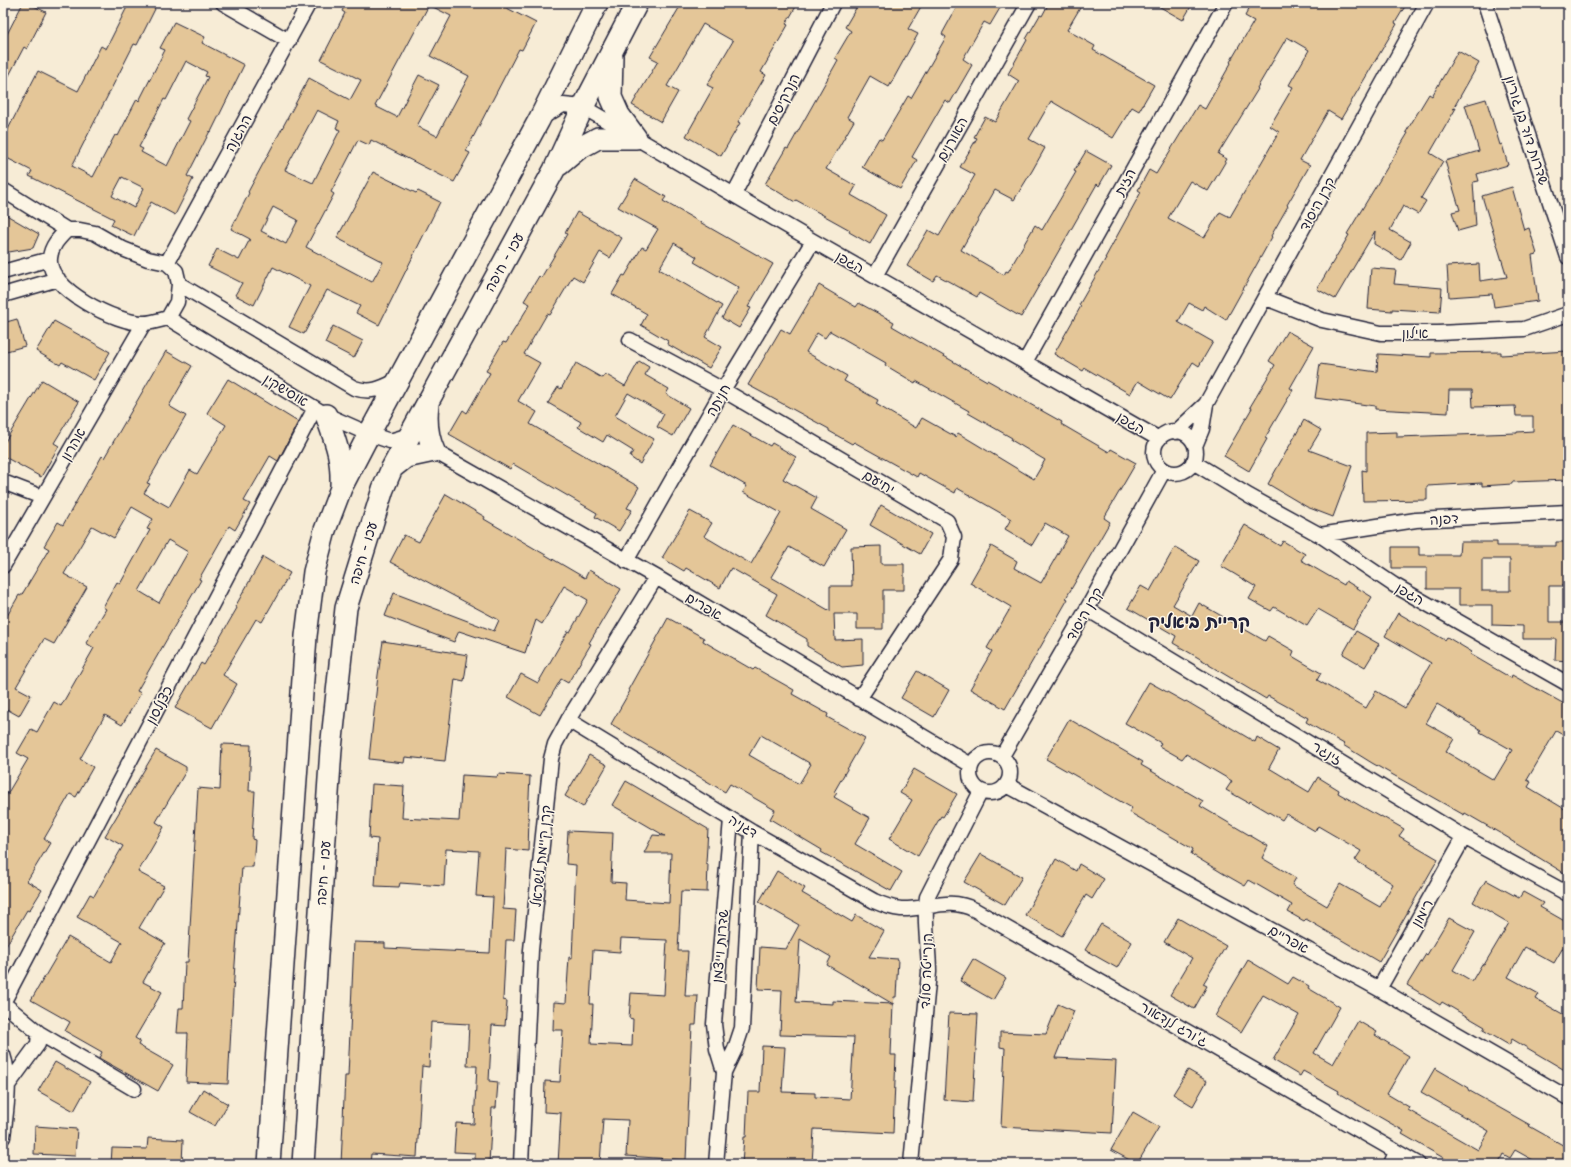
<svg xmlns="http://www.w3.org/2000/svg" width="1571" height="1167" font-family="'Playpen Sans','Playpen Sans Hebrew',sans-serif">
  <rect width="100%" height="100%" fill="#f7ecd6"/>
  <filter id="ink" filterUnits="userSpaceOnUse"><feTurbulence type="fractalNoise" baseFrequency=".025" numOctaves="2"/><feDisplacementMap in="SourceGraphic" scale="8" xChannelSelector="R" yChannelSelector="G"/><feConvolveMatrix kernelMatrix="1 2 1 2 8 2 1 2 1" color-interpolation-filters="sRGB"/></filter>
  <g filter="url(#ink)">
    <path fill="#e4c698" stroke="#22223b" fill-rule="evenodd" d="M23,3H28L46,12L27,49L24,47L3,87V42Z
      M129,3H144L155,9L137,45L134,44L72,166L93,177L115,135L118,136L137,99L139,101L165,50L160,48L174,22L205,37L202,43L244,65L211,132L210,131L187,176L193,179L175,215L151,202L134,236L111,225L114,219L29,176L32,171L3,156V139L38,71L78,91L101,46L106,49ZM186,61L207,72L205,76L208,77L186,119L190,121L167,166L141,152L143,149L139,147L164,99L166,100ZM122,177L144,188L134,208L112,196Z
      M346,3H497L536,23L522,50L519,49L466,151L470,153L454,182L371,140L369,145L358,140L331,192L334,194L306,247L372,282L383,262L337,238L373,172L416,193L418,191L440,202L379,325L356,313L360,306L327,290L304,334L289,327L310,286L273,267L254,305L235,295L242,283L208,266L217,249L239,260L250,239L231,229L249,193L248,192L309,78L350,100L361,80L321,60L345,13L342,11ZM429,5L451,16L430,56L469,76L437,136L417,126L439,85L419,75L397,117L375,106ZM317,110L339,121L336,128L340,130L313,183L285,170ZM273,207L298,220L286,244L261,231Z
      M682,3H798L786,24L788,25L761,72L766,75L738,122L740,123L721,156L686,136L713,88L707,85L733,41L703,24L667,86L678,92L661,122L632,105L658,61L650,57Z
      M859,3H923L908,29L918,34L889,87L870,76L847,117L854,121L826,169L856,186L851,195L886,215L870,244L849,232L850,230L796,200L795,202L765,184L786,148L788,149L838,60L835,58L851,31L845,27Z
      M959,3H1003L990,25L984,22L963,59L972,65L950,103L945,100L912,157L917,160L900,189L862,167L879,138L882,140L908,96L911,98L946,37L942,34Z
      M1049,3H1083L1067,30L1095,46L1093,50L1154,85L1139,111L1132,107L1113,138L1051,101L1029,139L1045,148L1032,171L1014,200L995,190L961,250L1004,275L1006,271L1008,272L1035,225L1042,230L1076,172L1074,171L1086,151L1111,165L1099,186L1097,184L1021,317L979,293L977,297L937,275L933,281L907,266L928,230L939,236L975,175L960,167L977,138L974,137L985,117L995,122L1019,81L1008,74L1027,40L1026,39L1040,15L1042,16Z
      M1153,3H1193L1183,20Z
      M1252,3H1407L1395,23L1397,24L1341,119L1328,111L1300,160L1310,165L1287,205L1288,206L1271,236L1272,237L1226,320L1204,306L1202,310L1189,303L1178,322L1213,342L1199,366L1193,362L1170,400L1138,381L1130,394L1085,368L1083,371L1054,354L1081,306L1079,305L1106,258H1105L1141,192L1138,190L1149,170L1156,174L1198,105L1205,109L1231,63L1230,62L1254,21L1245,16ZM1287,37L1309,50L1289,85L1293,87L1270,126L1279,132L1230,217L1220,212L1204,238L1168,218L1190,181L1208,191L1227,159L1218,154L1258,89L1257,88Z
      M1458,51L1479,63L1453,109L1456,108L1430,153L1443,161L1421,198L1426,201L1418,214L1403,206L1390,230L1411,242L1401,260L1374,244L1375,231L1335,299L1317,289L1349,235L1347,234L1408,133L1406,132L1429,94L1432,96Z
      M1486,99L1500,145L1502,144L1508,165L1477,174L1479,181L1473,182L1476,226L1458,231L1452,212L1460,210L1445,161L1479,151L1465,105Z
      M635,179L666,197L663,201L773,264L748,307L751,308L739,328L722,318L739,288L694,262L697,257L674,243L659,269L722,306L705,337L722,347L709,368L667,344L668,341L641,325L647,314L612,294L623,275L625,276L642,247L646,249L658,229L618,207Z
      M1512,187L1524,230L1529,228L1537,254L1532,255L1538,301L1494,307L1492,294L1449,297L1447,266L1479,264L1480,281L1507,277L1482,196Z
      M577,212L622,238L610,258L600,252L583,282L573,276L550,315L547,314L524,354L540,363L518,401L537,412L530,424L639,487L627,508L632,510L619,531L595,517L597,513L513,464L510,469L449,434L463,410L467,413L490,373L486,371L503,342L506,343L530,304L524,301L539,276L541,278L567,234L565,233Z
      M3,213L39,234L33,248L3,253Z
      M1371,268L1396,270L1394,284L1442,288L1440,312L1392,309V311L1368,309Z
      M819,285L856,307L859,303L894,322L892,326L987,381V380L1062,422L1061,424L1109,452L1111,449L1136,463L1104,518L1110,522L1066,598L1068,599L1005,709L970,689L992,651L987,648L1011,607L970,583L991,546L1017,561L1014,568L1041,583L1068,536L1045,523L1032,545L1005,529L1011,519L957,488L955,493L919,473L917,477L854,442L852,444L829,431V429L748,385L781,329L790,334ZM830,331L886,363L885,365L915,383L916,381L969,411L968,413L1012,438L1011,440L1045,460L1034,479L958,433L956,437L922,418L916,428L876,404L878,400L844,381L847,376L806,352L817,333L825,338Z
      M17,319L25,346L3,352V323Z
      M54,321L110,352L94,380L62,362L60,365L36,351Z
      M333,326L363,341L354,358L325,343Z
      M1287,331L1314,346L1290,388L1293,390L1265,438L1267,439L1249,471L1224,456L1252,408L1250,407L1275,365L1269,361Z
      M166,351L192,366L169,406L186,416L147,483L150,484L144,493L169,507L190,470L197,474L226,425L207,413L228,379L298,422L278,461L270,456L244,501L250,504L235,530L229,526L199,579L201,580L137,691L141,693L122,725L105,715L80,759L93,767L76,797L70,794L44,839L50,843L27,881L42,890L29,911L27,910L3,951V801L28,759L17,753L31,729L37,732L54,702L61,706L94,648L86,643L106,609L103,607L117,582L120,584L150,530L147,529L153,519L132,507L114,538L92,526L64,574L87,587L54,644L44,639L16,687L31,695L19,716L3,707V623L19,595L21,596L49,549L44,546L58,522L63,525L102,456L104,458ZM168,540L188,552L159,603L139,591Z
      M1568,351V480L1512,482V484L1482,486V483L1427,486V500L1363,501L1362,470L1366,471V433L1397,432V437L1517,433V432L1533,431V416H1516L1515,406L1473,407L1472,390H1449L1448,413L1375,409V406L1315,398L1320,364L1377,372L1378,354L1431,357V353L1501,352V355Z
      M639,361L649,367L645,375L669,389L666,394L689,408L673,436L657,427L664,414L628,393L615,416L654,439L640,464L630,457L633,451L607,435L603,442L578,427L581,422L548,403L558,387L561,389L576,363L602,378L605,374L625,386Z
      M42,380L79,402L54,443L59,446L41,477L3,456V445Z
      M1304,420L1321,430L1309,450L1352,466L1333,517L1307,507L1268,484Z
      M733,425L770,446L772,443L796,457L783,479L817,498L811,509L846,529L824,567L789,547L771,577L830,611V586H852L851,547L881,546V564H904V590H883V629H857V614H834L835,640L863,639V665L842,667L807,646V639L766,615L777,594L731,568L720,588L686,568L684,571L662,558L690,511L712,523L704,536L751,564L781,513L743,492L747,486L710,465Z
      M446,494L485,517L484,519L585,578L589,570L621,589L589,643L591,644L568,683L561,679L540,715L508,697L521,674L538,683L568,631L570,632L588,600L564,586L542,624L536,620L525,653L459,631L454,642L385,616L394,593L494,631L499,620L390,562L404,535L419,542Z
      M881,505L931,534L920,554L870,525Z
      M1245,525L1280,546L1283,541L1305,554L1301,560L1344,585L1346,581L1372,597L1353,629L1318,609L1307,626L1274,607L1271,611L1249,599L1256,587L1221,566Z
      M1460,542H1497V546H1556V542H1568V586H1549V622H1568V661L1555,660L1556,639H1523V626L1492,625V605H1459V589H1427V568H1392V547H1419V555H1459ZM1482,559H1510V591H1482Z
      M1175,547L1199,561L1173,605L1192,616L1199,603L1265,641L1268,636L1294,651L1292,656L1321,673L1317,680L1366,708L1376,691L1405,708L1431,663L1385,636L1398,613L1445,640L1447,637L1472,652L1470,654L1511,678L1512,675L1568,706V738L1556,731L1527,780L1531,782L1528,787L1568,811V865L1564,873L1510,840V839L1465,813L1464,815L1372,763L1343,745L1344,744L1306,722L1308,718L1268,696L1266,699L1209,665V664L1173,643L1176,636L1128,608L1141,586L1150,591ZM1437,704L1481,730L1480,732L1512,750L1494,780L1446,752L1454,739L1426,723Z
      M263,557L290,573L262,622L256,619L223,675L237,684L212,728L175,708L201,663L204,665L237,608L235,607Z
      M668,618L704,638L703,641L753,670L755,668L794,690L792,694L828,714L827,717L865,738L834,792L837,793L834,797L870,818L855,844L902,872L891,891L821,852L822,850L770,819L775,810L730,784L725,792L611,724L630,691L628,690ZM761,735L811,764L799,784L749,755Z
      M1356,631L1379,644L1365,667L1343,654Z
      M383,641L468,655L464,681L455,679L445,761L405,757L404,763L369,759L378,675Z
      M917,671L949,690L934,717L901,698Z
      M1149,682L1185,702L1186,701L1255,742L1257,737L1279,750L1269,768L1309,792L1318,777L1339,790L1338,793L1380,817L1381,816L1404,829L1399,836L1438,859L1379,962L1306,919L1304,921L1288,912L1292,905L1249,880L1245,886L1224,874L1191,854L1193,849L1129,812L1132,808L1046,759L1069,719L1143,762L1141,765L1203,801L1200,806L1268,846L1262,858L1296,878L1292,885L1327,906L1340,884L1380,907L1393,884L1355,860L1361,851L1318,826L1315,831L1286,814L1282,820L1250,801L1249,803L1226,790L1232,781L1186,754L1182,759L1159,746L1161,743L1125,723Z
      M222,744L251,745L249,791H255L252,839L255,840L253,867H242L233,992L228,1084L186,1082L188,1033H177L179,1008H183L185,962H188L198,788L220,790Z
      M156,750L186,767V771L156,822L164,827L138,872L164,886L139,928L165,943L143,982L162,992L135,1038L140,1041L138,1045L173,1065L158,1091L99,1058L102,1052L65,1031L70,1022L31,1000L68,937L111,962L122,942L77,917L90,894L94,896L123,846L105,836Z
      M589,755L607,765L583,807L565,796Z
      M914,769L957,794L943,817L941,816L918,856L889,839L912,800L900,793Z
      M498,774L530,776L528,818H529L528,851L506,849L503,909L516,910L514,940H506L503,1000L507,1001L505,1026L492,1025L489,1081L498,1082L496,1108H492L489,1164H475V1153L454,1152L456,1123L474,1124L477,1066H467L469,1024L431,1022L429,1067L422,1066L417,1157L371,1154L370,1164H341L345,1076H348L354,942L385,943V948L490,953L493,897L476,896L479,851L446,849L444,886L400,883L399,887L375,886L378,839L369,838L372,784L404,786L402,818L459,821L462,775L497,777Z
      M626,781L708,829L706,863L708,864L707,892L681,891L678,951H688L685,996H698L696,1025H692L686,1160L626,1156L628,1120L603,1119L600,1164H558L561,1113L544,1112L545,1081L560,1082L563,1030H553L554,1002L566,1003L569,957L572,958L576,865L566,864L568,831L613,833L611,882L626,883L625,900L669,903L671,853H644L653,835L665,836L612,805ZM621,938L667,940L664,995L631,993L629,1018L633,1019L632,1046L591,1044L593,1004H590L593,950L620,952Z
      M981,854L1022,877L1005,905L964,882Z
      M1056,859L1076,871L1079,864L1104,879L1092,899L1086,895L1062,936L1025,915Z
      M777,871L805,888L802,893L852,922L856,915L884,931L869,957L898,959L896,997H894L893,1004L827,965L831,957L800,939L796,1002L833,1004V1001L893,1004L891,1055H896L893,1133L814,1129L812,1164H742L744,1137H746L748,1092H760L762,1046L785,1047L782,1092L815,1093V1097L850,1099L854,1037L780,1035L782,990L758,989L760,947L786,949L799,925L759,902Z
      M1486,880L1519,898L1523,892L1543,903L1540,907L1568,923V939L1554,963L1525,947L1508,977L1539,994L1536,999L1568,1017V1072L1512,1039L1509,1045L1483,1030L1485,1027L1442,1002L1440,1005L1407,985L1426,954L1427,955L1449,918L1475,932L1453,970L1472,981L1482,964L1484,965L1509,923L1473,902Z
      M1178,918L1226,946L1203,984L1207,986L1194,1009L1170,995L1192,958L1164,942Z
      M1101,924L1132,942L1117,968L1085,950Z
      M973,959L1006,978L993,1000L960,981Z
      M1248,960L1288,984L1293,977L1309,986L1308,988L1340,1007L1314,1053L1333,1064L1358,1021L1377,1032L1375,1035L1409,1056L1387,1094L1409,1107L1408,1110L1478,1150L1489,1131L1421,1092L1435,1068L1469,1088L1468,1090L1530,1125L1529,1126L1568,1148V1164H1540L1515,1150L1510,1158L1503,1154L1498,1164H1454L1402,1134L1404,1131L1338,1093L1339,1091L1303,1071L1300,1076L1273,1060L1299,1015L1263,995L1241,1032L1215,1016Z
      M1058,1004L1074,1011L1055,1058L1116,1061L1112,1133L1001,1127L1005,1048L1000,1047V1032L1046,1034Z
      M949,1013L978,1014L973,1102L944,1100Z
      M55,1062L90,1082L74,1111L38,1091Z
      M1188,1070L1207,1081L1193,1106L1173,1094Z
      M203,1089L228,1104L215,1126L190,1112Z
      M1133,1112L1159,1127L1137,1164L1111,1150Z
      M35,1126L77,1129L75,1156L34,1154Z
      M148,1138L183,1140L182,1164L134,1162V1164H111L112,1148L147,1149Z"/>
    <g fill="none" stroke-linecap="round" stroke-linejoin="round">
      <defs>
        <path id="minor" d="M223,3L289,41
          M1485,3L1568,257
          M541,118L563,105L583,107L813,241L1159,439
          M3,190L67,230
          M734,194L833,3
          M67,230H80L95,233L123,249L148,259L167,263L176,271L179,284L177,302L168,318C160,320 152,323 144,323C118,324 46,289 50,258C51,246 59,238 67,230Z
          M167,263L309,3
          M3,272L50,259
          M875,276L1029,3
          M179,284L354,388C372,394 382,388 398,380
          M3,295L58,279
          M1266,298L1322,320L1381,333H1438L1524,329L1568,314
          M168,318L326,415L369,434L390,441L410,435
          M630,340L723,390L947,521L954,537L951,559L859,699
          M1025,362L1226,3
          M1154 452a21 21 0 1 1 42 0a21 21 0 1 1-42 0Z
          M1176,432L1206,404L1427,3
          M1195,446L1202,429L1206,404
          M434,451L656,577L971,765
          M1193,462L1249,496L1320,535L1394,585L1568,684
          M3,482L42,497
          M1320,535L1416,520L1568,512
          M626,561L723,390L813,241
          M3,566L144,323
          M1087,609L1464,837L1568,894
          M568,720L752,832L874,901C883,905 891,908 901,909C927,910 949,896 975,910L1418,1164
          M970 773a20 20 0 1 1 40 0a20 20 0 1 1-40 0Z
          M1002,756L1087,609L1164,470
          M1007,785L1379,989L1568,1098
          M1379,989L1464,837
          M3,1055C12,1082 6,1110 3,1137
          M724,1072L717,1049L714,1024L731,819
          M8,1085L38,1044L39,1033
          M134,1089L39,1033L3,1003L315,408
          M521,1164L531,950L551,759L555,744L568,720L656,577
          M716,1164L724,1072L735,1049L742,1028L752,832
          M911,1164L929,972C929,947 923,921 927,897L981,791
          M1391,1164L1396,1152"/>
        <path id="highway" d="M612,56L611,97L619,115L636,138
          M559,165L578,149L598,138H636
          M326,415C336,443 342,456 341,486
          M392,468L406,457L434,451C427,436 426,420 428,404
          M269,1164L306,636L314,572L325,530L341,488L369,434L539,120L597,3
          M303,1164L331,749L346,608L383,489L392,468L554,170L583,107L637,3"/>
      </defs>
      <use href="#minor" stroke="#22223b" stroke-width="17"/>
      <use href="#highway" stroke="#22223b" stroke-width="24"/>
      <use href="#minor" stroke="#fcf5e5" stroke-width="14"/>
      <use href="#highway" stroke="#fcf5e5" stroke-width="21"/>
    </g>
  </g>
  <g text-anchor="middle" stroke-width="3" stroke-linejoin="round" paint-order="stroke">
    <g font-size="14" fill="#22223b" stroke="#fcf5e5">
      <text transform="translate(783 99) rotate(-63)" y="5">הנרקיסים</text>
      <text transform="translate(1527 130) rotate(72)" y="5">שדרות דוד בן גוריון</text>
      <text transform="translate(238 133) rotate(-61)" y="5">ההגנה</text>
      <text transform="translate(952 139) rotate(-61)" y="5">האורנים</text>
      <text transform="translate(1125 182) rotate(-61)" y="5">הזית</text>
      <text transform="translate(1317 204) rotate(-61)" y="5">קרן היסוד</text>
      <text transform="translate(504 262) rotate(-61)" y="5">עכו - חיפה</text>
      <text transform="translate(850 262) rotate(29)" y="5">הגפן</text>
      <text transform="translate(1415 333) rotate(-1)" y="5">אילון</text>
      <text transform="translate(286 390) rotate(31)" y="5">אוסישקין</text>
      <text transform="translate(718 400) rotate(-60)" y="5">חניתה</text>
      <text transform="translate(1131 423) rotate(30)" y="5">הגפן</text>
      <text transform="translate(73 444) rotate(-60)" y="5">אהרון</text>
      <text transform="translate(879 482) rotate(30)" y="5">יחיעם</text>
      <text transform="translate(1444 519) rotate(-3)" y="5">דפנה</text>
      <text transform="translate(363 553) rotate(-73)" y="5">עכו - חיפה</text>
      <text transform="translate(1410 594) rotate(30)" y="5">הגפן</text>
      <text transform="translate(704 606) rotate(31)" y="5">אפרים</text>
      <text transform="translate(1084 614) rotate(-60)" y="5">קרן היסוד</text>
      <text transform="translate(159 705) rotate(-62)" y="5">כצנלסון</text>
      <text transform="translate(1327 753) rotate(31)" y="5">זינגר</text>
      <text transform="translate(743 826) rotate(31)" y="5">דגניה</text>
      <text transform="translate(541 856) rotate(-84)" y="5">קרן קיימת לישראל</text>
      <text transform="translate(323 873) rotate(-86)" y="5">עכו - חיפה</text>
      <text transform="translate(1422 913) rotate(-61)" y="5">רימון</text>
      <text transform="translate(1289 939) rotate(29)" y="5">אפריים</text>
      <text transform="translate(720 946) rotate(-85)" y="5">שדרות וייצמן</text>
      <text transform="translate(926 971) rotate(-88)" y="5">הנרייטה סולד</text>
      <text transform="translate(1174 1024) rotate(30)" y="5">ג'ורג לנדאור</text>
    </g>
    <g font-size="18" font-weight="bold" fill="#22223b" stroke="#fcf5e5">
      <text x="1199" y="628">קריית ביאליק</text>
    </g>
  </g>
  <rect width="1571" height="1167" fill="none" stroke="#fcf5e5" stroke-width="16"/>
  <rect x="8" y="8" width="1555" height="1151" fill="none" stroke="#22223b" stroke-width="1.5" filter="url(#ink)"/>
</svg>
